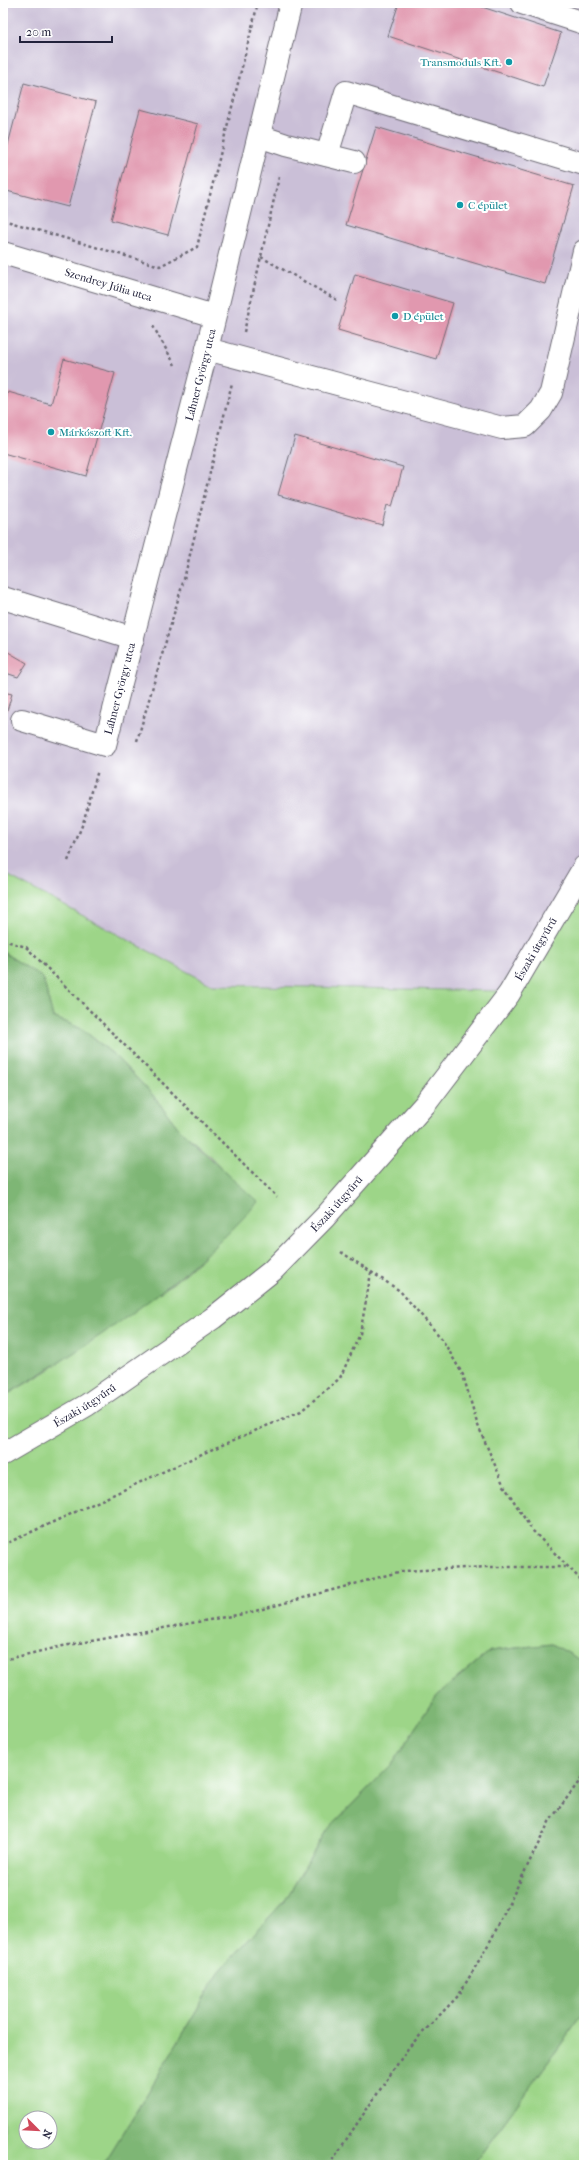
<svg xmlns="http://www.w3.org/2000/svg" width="587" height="2168" font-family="'IM FELL French Canon',serif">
  <rect width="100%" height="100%" fill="#fff"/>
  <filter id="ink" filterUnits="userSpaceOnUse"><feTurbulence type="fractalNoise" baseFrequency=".025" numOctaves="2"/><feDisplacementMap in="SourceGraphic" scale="8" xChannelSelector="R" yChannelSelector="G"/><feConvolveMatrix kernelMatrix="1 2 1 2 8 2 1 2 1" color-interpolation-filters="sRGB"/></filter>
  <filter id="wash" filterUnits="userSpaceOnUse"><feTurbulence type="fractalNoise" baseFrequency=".012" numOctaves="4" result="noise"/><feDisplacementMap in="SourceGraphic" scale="16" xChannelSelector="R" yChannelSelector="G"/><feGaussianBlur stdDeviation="0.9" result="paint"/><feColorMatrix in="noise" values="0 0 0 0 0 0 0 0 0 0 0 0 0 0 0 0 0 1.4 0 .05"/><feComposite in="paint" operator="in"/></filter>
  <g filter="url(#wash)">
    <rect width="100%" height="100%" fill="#f7f0e0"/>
    <path fill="#cabfd7" d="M3,3H584V855L573,877L500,991L212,985L7,875H3Z"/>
    <path fill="#9dd588" stroke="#607c62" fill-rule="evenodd" d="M584,855V1662L552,1644L490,1651L436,1696L391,1765L326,1831L286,1899L219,1972L147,2094L103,2165H3V1397L47,1371L172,1284L204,1257L236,1184L210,1156L180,1130L151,1093L114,1055L82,1029L53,1017L43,978L3,952V875H7L212,985L499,991L573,877ZM26,2118H50V2142H26Z
      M584,2013V2165H473Z"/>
    <path fill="#7eb674" stroke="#506c58" d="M3,952L43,978L53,1017L82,1029L114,1055L151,1093L180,1130L258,1202C187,1282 94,1342 3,1397Z
      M552,1644L584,1662V2013L473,2165H103L147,2094L219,1972L286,1899L326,1831L391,1765L436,1696L490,1651Z"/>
    <g id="blocks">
      <path fill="#e198af" d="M399,3H470L561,33L543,87L388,36Z
        M24,83L96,102L68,207L3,190V164Z
        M140,109L198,124L168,235L111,220Z
        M376,127L574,186L545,284L346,225Z
        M355,274L453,303L436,359L338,330Z
        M64,359L115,373L86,476L3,453V410L8,392L51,404Z
        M295,436L403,467L392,507L387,505L382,525L278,495Z
        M3,649L27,663L18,677L3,672Z
        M3,692L12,694L3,724Z"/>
    </g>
  </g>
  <g filter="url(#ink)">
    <use href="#blocks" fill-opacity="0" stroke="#6d6a75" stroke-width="1"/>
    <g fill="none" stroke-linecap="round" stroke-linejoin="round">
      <defs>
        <g id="minor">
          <path d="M522,3L584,23"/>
          <path d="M259,136L286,145L354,162"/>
          <path d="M327,155L346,92L584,164"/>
          <path id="s1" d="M3,253L214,316"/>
          <path d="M207,349L502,428L525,426L541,410L551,393L584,251"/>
          <path d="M3,598L133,638"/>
          <path id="s2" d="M22,720L105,745L207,349L291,3"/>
        </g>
        <g id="major">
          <path id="s3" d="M3,1454L87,1405L213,1318L272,1271L325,1217L426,1103L509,994L584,867"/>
        </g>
      </defs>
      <use href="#minor" stroke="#6d6a75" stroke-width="24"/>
      <use href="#major" stroke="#6d6a75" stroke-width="24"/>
      <path stroke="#6d6a75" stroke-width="2.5" stroke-dasharray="3 3" stroke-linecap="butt" d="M3,220L160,266L197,247L258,3
        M261,257L337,300
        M153,326L175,365
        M244,332L279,177
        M137,741L184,579L232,383
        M68,861L83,823L98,770
        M3,940L26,947L277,1197
        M341,1252L400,1291L442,1339L463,1375L477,1423L503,1484L532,1530L584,1583
        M3,1545L206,1452L301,1411L340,1378L360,1334L371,1273
        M3,1660L63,1646L248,1613L402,1571L487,1567H568
        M329,2165L409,2047L459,1995L492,1938L549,1822L584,1775"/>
      <use href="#minor" stroke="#fff" stroke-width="22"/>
      <use href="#major" stroke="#fff" stroke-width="22"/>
    </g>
  </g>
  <g fill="#0f9aa8" stroke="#fff" stroke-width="1.5">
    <circle cx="509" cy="62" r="4"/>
    <circle cx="460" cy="205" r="4"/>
    <circle cx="395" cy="316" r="4"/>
    <circle cx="51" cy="432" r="4"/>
  </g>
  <g text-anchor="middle" stroke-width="4" stroke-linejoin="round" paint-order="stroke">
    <g font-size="11" fill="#0d838f" stroke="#fff" text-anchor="start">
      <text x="501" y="66" text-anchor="end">Transmoduls Kft.</text>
      <text x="468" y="209">C épület</text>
      <text x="403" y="320">D épület</text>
      <text x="59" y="436">Márkószoft Kft.</text>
    </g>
    <g font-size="11" fill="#22223b" stroke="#fff">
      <text dy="4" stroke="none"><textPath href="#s1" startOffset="110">Szendrey Júlia utca</textPath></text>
      <text dy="4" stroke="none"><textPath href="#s2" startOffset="469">Láhner György utca</textPath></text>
      <text dy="4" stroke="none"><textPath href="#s2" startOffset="145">Láhner György utca</textPath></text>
      <text dy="4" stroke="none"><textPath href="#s3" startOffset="743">Északi útgyűrű</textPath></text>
      <text dy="4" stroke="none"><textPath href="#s3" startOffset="419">Északi útgyűrű</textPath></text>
      <text dy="4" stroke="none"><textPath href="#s3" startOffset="95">Északi útgyűrű</textPath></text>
    </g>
  </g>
  <rect width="587" height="2168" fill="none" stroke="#fff" stroke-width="16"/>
  <g transform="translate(38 2130) rotate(114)"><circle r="19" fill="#ffffff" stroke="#a7a7b1"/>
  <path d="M0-3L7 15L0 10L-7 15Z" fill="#d1495b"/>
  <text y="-6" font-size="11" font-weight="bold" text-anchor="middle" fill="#22223b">N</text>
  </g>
  <path d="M20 36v6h92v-6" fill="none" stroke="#22223b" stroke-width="2"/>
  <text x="26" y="36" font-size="12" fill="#22223b" stroke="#ffffff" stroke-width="3" paint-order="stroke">20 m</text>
</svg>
